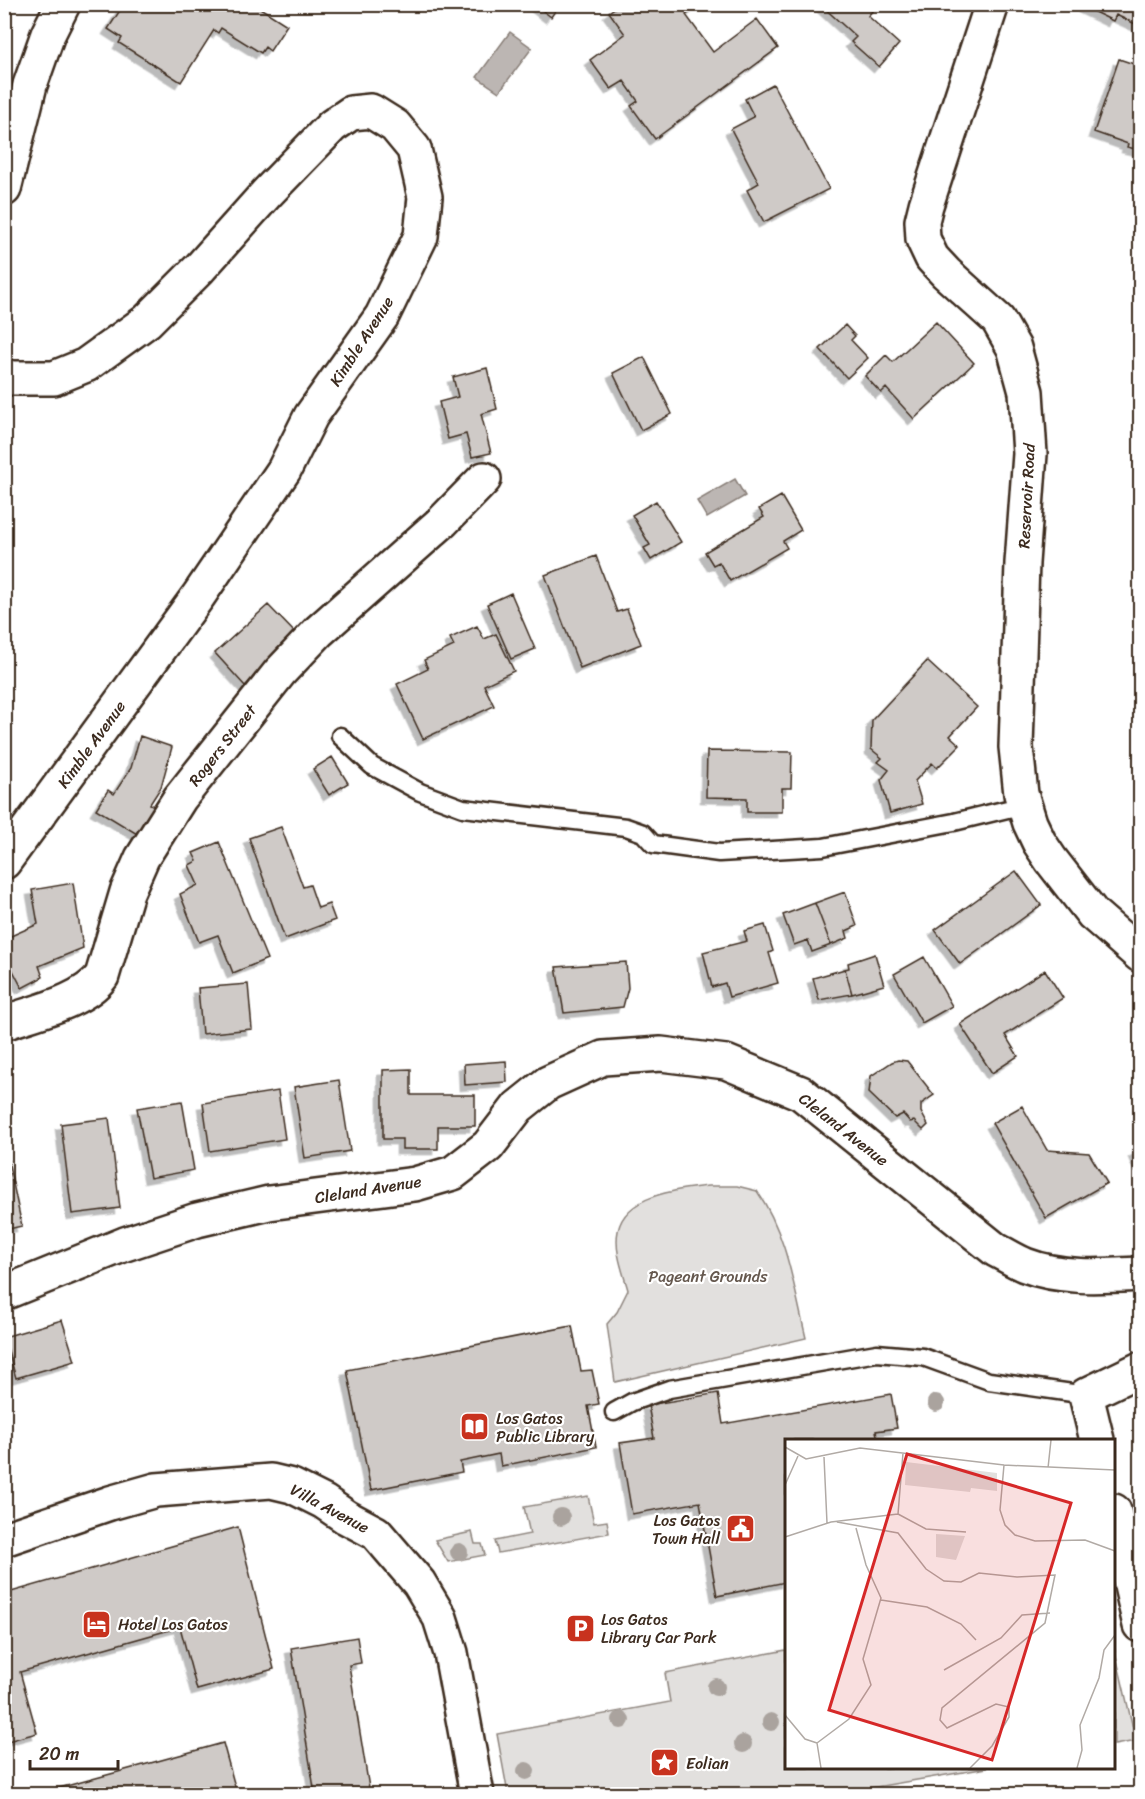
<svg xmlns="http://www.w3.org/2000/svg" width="1145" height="1799" font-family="Sriracha,sans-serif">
  <defs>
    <filter id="shadow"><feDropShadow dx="-5.5" dy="5.5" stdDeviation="0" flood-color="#0004"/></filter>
  </defs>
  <rect width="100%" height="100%" fill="#fff"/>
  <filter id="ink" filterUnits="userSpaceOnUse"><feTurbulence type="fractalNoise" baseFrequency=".0167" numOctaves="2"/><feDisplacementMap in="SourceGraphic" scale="12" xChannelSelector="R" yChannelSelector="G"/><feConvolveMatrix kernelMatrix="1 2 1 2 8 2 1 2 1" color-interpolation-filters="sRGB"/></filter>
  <g filter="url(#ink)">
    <path fill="#e2e0de" stroke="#8e857e" stroke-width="1.5" d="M708,1186H737L757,1191C787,1234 794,1288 806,1338L615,1382L607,1324L617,1312L628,1290C623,1272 614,1250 618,1231C625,1195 679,1189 708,1186Z
      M588,1496L594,1523L607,1521L609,1533L498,1553L495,1541L530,1534L524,1507Z
      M472,1532L475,1544H482L485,1555L448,1562L435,1540Z
      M1114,1647L1136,1741L1114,1745Z
      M786,1650V1768H987L835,1794H508L497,1734L670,1702L665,1673Z"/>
    <path fill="#bcb6b3" stroke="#887e77" stroke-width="1.5" d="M510,32L532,48L499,92L477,77Z
      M735,479L745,496L707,518L697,501Z"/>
    <path fill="#cfcac7" stroke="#3b2a1e" stroke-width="1.5" filter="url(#shadow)" d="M124,4H131L135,7L136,4H163L170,9L172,4H254L287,25L270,51L265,47L261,53L221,28L218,33L214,30L181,82L119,43L122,38L108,29Z
      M534,4H560L551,17Z
      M620,4H695L697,7L686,15L713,52L757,19L778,48L655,139L631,106L638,101L624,81L611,89L590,60L625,34L609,12Z
      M820,4H878L868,16L899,44L879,67L851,42L856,37Z
      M1085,4H1140V26L1116,15L1113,21L1084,7Z
      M1119,59L1140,66V150L1127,147L1128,144L1094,132Z
      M773,84L829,189L764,222L747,190L759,183L731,129L754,117L745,99Z
      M936,322L974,363L914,419L886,388L881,393L865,376L886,355L893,362Z
      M845,325L855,336L851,340L868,358L847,378L820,349Z
      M644,357L672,414L641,430L613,373Z
      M487,368L497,409L481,414L491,453L472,457L466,434L448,439L439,402L458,397L453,377Z
      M781,496L801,530L783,541L787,548L730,581L719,562L713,565L705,552L764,517L759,509Z
      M656,501L681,542L651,560L644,548L650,545L632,515Z
      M596,556L617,612L627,609L641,644L580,668L545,575Z
      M511,593L535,649L511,659L487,604Z
      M268,605L299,637L245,686L215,653Z
      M477,626L484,639L496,634L514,671L484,685L494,706L423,739L397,684L428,669L424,660L454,646L450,638Z
      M927,661L977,707L950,736L960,745L937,768L932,763L915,781L922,804L890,813L881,780L889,770L878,762L882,758L871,749L872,720Z
      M140,736L172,747L161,787L150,804L160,809L142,837L96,809L108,790L114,794L131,768Z
      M707,751L792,752L791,788H782V812H747V798L706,797Z
      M332,757L348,783L329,795L313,769Z
      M281,827L303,887L310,885L318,908L329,904L335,920L285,939L249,838Z
      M219,842L267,959L233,973L218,935L199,942L180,894L198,885L189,865L197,861L193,853Z
      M1016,871L1041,905L960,964L935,930Z
      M73,883L83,948L39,966L43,977L22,988L4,953V939L38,924L32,890Z
      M845,892L857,926L846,931L848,938L831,945L815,903Z
      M815,903L831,945L812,952L808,940L794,945L783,915Z
      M765,925L773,951L769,953L778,983L729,997L725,983L712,987L703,952L747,941L744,931Z
      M875,954L884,985L852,994L845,969L849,968L848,963Z
      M924,957L952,1006L922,1023L894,974Z
      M626,962L628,988L623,1007L564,1013L556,967Z
      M845,969L852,994L819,1000L813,978Z
      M1045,970L1063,998L1005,1035L1018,1056L992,1073L960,1024Z
      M248,984L252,1029L202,1034L198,988Z
      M898,1060L907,1061L934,1095L921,1104V1112L928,1125L923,1130L914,1121L910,1122L903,1114L895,1118L869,1093L871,1076L892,1062Z
      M506,1061L507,1082L465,1085L464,1064Z
      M411,1069V1095H475V1126H438V1149H402V1139H383V1070Z
      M339,1080L350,1151L305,1158L294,1087Z
      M278,1091L285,1139L210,1151L203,1103Z
      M182,1101L194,1170L150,1178L137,1108Z
      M1022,1106L1047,1150L1089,1153L1107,1183L1046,1218L992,1123Z
      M109,1118L120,1208L72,1214L61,1124Z
      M1140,1149V1167L1134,1152Z
      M8,1160L22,1226L4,1230V1161Z
      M62,1320L75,1361L16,1378L4,1337Z
      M572,1326L581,1371L592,1370L599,1404L588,1406L596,1447L501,1466L499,1454L460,1462L462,1472L371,1490L347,1370Z
      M718,1393L723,1424L891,1394L897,1428L876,1431L878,1440H786V1582L717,1596L700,1502L632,1514L620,1443L654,1438L648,1405Z
      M238,1527L274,1669L197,1690L180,1627L20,1672L37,1733L4,1742V1594Z
      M357,1637L361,1663L349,1665L370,1794H315L291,1648Z
      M223,1743L237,1794H37L118,1772Z"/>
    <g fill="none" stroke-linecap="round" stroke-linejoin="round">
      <defs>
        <path id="lane" d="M340,736L372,766L420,792L463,808L626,827L643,833L653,844L719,853L823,847L954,822L1024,805
          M614,1412L632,1402L669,1389L877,1353L923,1357L989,1381L1086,1395"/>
        <path id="street" d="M992,4L926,205L922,221L923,239L932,258L946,273L998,320L1014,348L1026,392L1030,454L1022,563L1016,747L1021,794L1030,823L1039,842L1051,860L1093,914L1140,955
          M4,189L30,85L48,34L63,4
          M4,375L10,378H54L86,365L147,321L199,269L267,193L332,126L351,113L371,111L395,126L414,149L425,197L421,236L382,316L311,416L284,470L199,595L4,862
          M4,1023C34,1012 83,1002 102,976L127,892L142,858L180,798L280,672L319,631L443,521L484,479
          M4,1293L125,1244L197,1220L269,1203L415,1184L453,1173L488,1146L518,1107L548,1083L603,1058L661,1054L726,1062L801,1093L996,1250C1006,1255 1015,1261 1025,1265C1061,1279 1103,1276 1140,1274
          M1097,1440L1086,1395L1140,1369
          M1114,1511L1140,1625
          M4,1539L110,1503L156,1490L271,1481L292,1486L324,1502L346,1517L376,1533L419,1583L440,1618L451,1653L477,1794"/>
      </defs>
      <use href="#lane" stroke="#3b2a1e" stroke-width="21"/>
      <use href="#street" stroke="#3b2a1e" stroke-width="38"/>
      <use href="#lane" stroke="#fff" stroke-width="16"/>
      <use href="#street" stroke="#fff" stroke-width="33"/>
    </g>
    <g fill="#aaa39e">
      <circle cx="936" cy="1403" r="9"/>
      <circle cx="561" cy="1517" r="9"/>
      <circle cx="459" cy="1552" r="9"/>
      <circle cx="716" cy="1687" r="9"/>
      <circle cx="621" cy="1720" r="9"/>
      <circle cx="771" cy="1722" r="9"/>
      <circle cx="743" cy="1744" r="9"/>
      <circle cx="526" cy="1771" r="9"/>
    </g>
  </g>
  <defs>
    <symbol id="library-square" viewBox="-11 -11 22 22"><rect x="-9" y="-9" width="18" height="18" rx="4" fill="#c8321e" stroke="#fff"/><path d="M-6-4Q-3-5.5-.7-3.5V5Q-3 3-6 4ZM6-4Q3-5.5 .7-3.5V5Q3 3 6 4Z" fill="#fff"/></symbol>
    <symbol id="civic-square" viewBox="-11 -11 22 22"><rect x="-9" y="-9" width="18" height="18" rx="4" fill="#c8321e" stroke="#fff"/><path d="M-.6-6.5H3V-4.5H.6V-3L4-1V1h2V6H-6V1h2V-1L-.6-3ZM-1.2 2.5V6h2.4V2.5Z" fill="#fff"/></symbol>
    <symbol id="hotel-square" viewBox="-11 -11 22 22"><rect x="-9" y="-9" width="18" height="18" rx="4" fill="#c8321e" stroke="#fff"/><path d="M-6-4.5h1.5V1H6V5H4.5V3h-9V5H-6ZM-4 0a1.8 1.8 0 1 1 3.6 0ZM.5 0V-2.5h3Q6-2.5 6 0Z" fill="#fff"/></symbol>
    <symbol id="parking-square" viewBox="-11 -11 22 22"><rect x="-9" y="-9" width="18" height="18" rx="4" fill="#c8321e" stroke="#fff"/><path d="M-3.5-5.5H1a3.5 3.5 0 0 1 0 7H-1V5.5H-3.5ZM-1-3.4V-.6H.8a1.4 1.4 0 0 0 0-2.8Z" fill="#fff"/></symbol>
    <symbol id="sight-square" viewBox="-11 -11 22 22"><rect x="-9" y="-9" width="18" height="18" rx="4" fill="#c8321e" stroke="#fff"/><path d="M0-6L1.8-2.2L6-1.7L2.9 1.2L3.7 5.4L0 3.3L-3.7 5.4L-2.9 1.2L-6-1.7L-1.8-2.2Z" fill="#fff"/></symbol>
  </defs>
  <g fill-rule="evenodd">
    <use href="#library-square" x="458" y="1410" width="33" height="33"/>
    <use href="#civic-square" x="724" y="1512" width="33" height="33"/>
    <use href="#hotel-square" x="80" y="1608" width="33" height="33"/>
    <use href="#parking-square" x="564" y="1612" width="33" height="33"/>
    <use href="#sight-square" x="648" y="1746" width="33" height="33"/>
  </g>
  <g text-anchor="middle" stroke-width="4.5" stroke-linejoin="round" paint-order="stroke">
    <g font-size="16" fill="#3b2a1e" stroke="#fff">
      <text transform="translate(361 341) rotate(-57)" y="6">Kimble Avenue</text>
      <text transform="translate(1026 496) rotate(-87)" y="6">Reservoir Road</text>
      <text transform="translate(91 744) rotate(-54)" y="6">Kimble Avenue</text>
      <text transform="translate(222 745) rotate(-52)" y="6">Rogers Street</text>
      <text transform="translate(844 1129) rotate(38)" y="6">Cleland Avenue</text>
      <text transform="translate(368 1189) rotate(-9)" y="6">Cleland Avenue</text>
      <text transform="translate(330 1508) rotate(28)" y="6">Villa Avenue</text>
    </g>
    <g font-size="16" fill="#65584e" stroke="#fff">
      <text x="708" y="1282">Pageant Grounds</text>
    </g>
    <g font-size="16" fill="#3b2a1e" stroke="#fff" text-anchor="start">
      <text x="496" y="1424">Los Gatos<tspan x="496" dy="18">Public Library</tspan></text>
      <text x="720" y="1526" text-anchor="end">Los Gatos<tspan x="720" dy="18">Town Hall</tspan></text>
      <text x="601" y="1625">Los Gatos<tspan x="601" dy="18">Library Car Park</tspan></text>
      <text x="118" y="1630">Hotel Los Gatos</text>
      <text x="686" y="1769">Eolian</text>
    </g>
  </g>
  <g transform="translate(785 1439)">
    <rect width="330" height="330" fill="#fff"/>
    <path d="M121,23L212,34V52L186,49L185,53L120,46ZM151,95L180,97L171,121L151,118Z" fill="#e2e0de"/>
    <path fill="none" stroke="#b1aaa5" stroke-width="1.5" d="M0,8L21,20L75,9L219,26L330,31M39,18L42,84M219,26L215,71L220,86L230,96L250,102L300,101L330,112M263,29L266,1M0,46L13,17M113,75L141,90L181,93M113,75L118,14M52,83L113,94L141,130L159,142L176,143L194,134L232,138L270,136L260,184L157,269L155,281L162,289L211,265L224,268V278L207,307L185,329M0,98L46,83L113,75M96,161L142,168L176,185L191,201M159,231L216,199L237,176L265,174M0,276L20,300L32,304M32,304L64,280L86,246L78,220L96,159L81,126L71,89M32,304L36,329M292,329L297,311L295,286L314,239L319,211L330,196"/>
    <path fill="#d62828" fill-opacity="0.15" stroke="#d62828" stroke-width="3" d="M122,15L286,64L207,321L44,271Z"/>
    <rect width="330" height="330" fill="none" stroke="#3b2a1e" stroke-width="3"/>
  </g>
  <rect width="1145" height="1799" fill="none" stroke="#fff" stroke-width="24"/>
  <rect x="12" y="12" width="1121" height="1775" fill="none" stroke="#3b2a1e" stroke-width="2" filter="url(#ink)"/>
  <path d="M30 1760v9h88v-9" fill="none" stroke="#3b2a1e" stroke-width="3"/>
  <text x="39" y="1760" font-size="18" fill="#3b2a1e" stroke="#ffffff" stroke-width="4.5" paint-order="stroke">20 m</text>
</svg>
